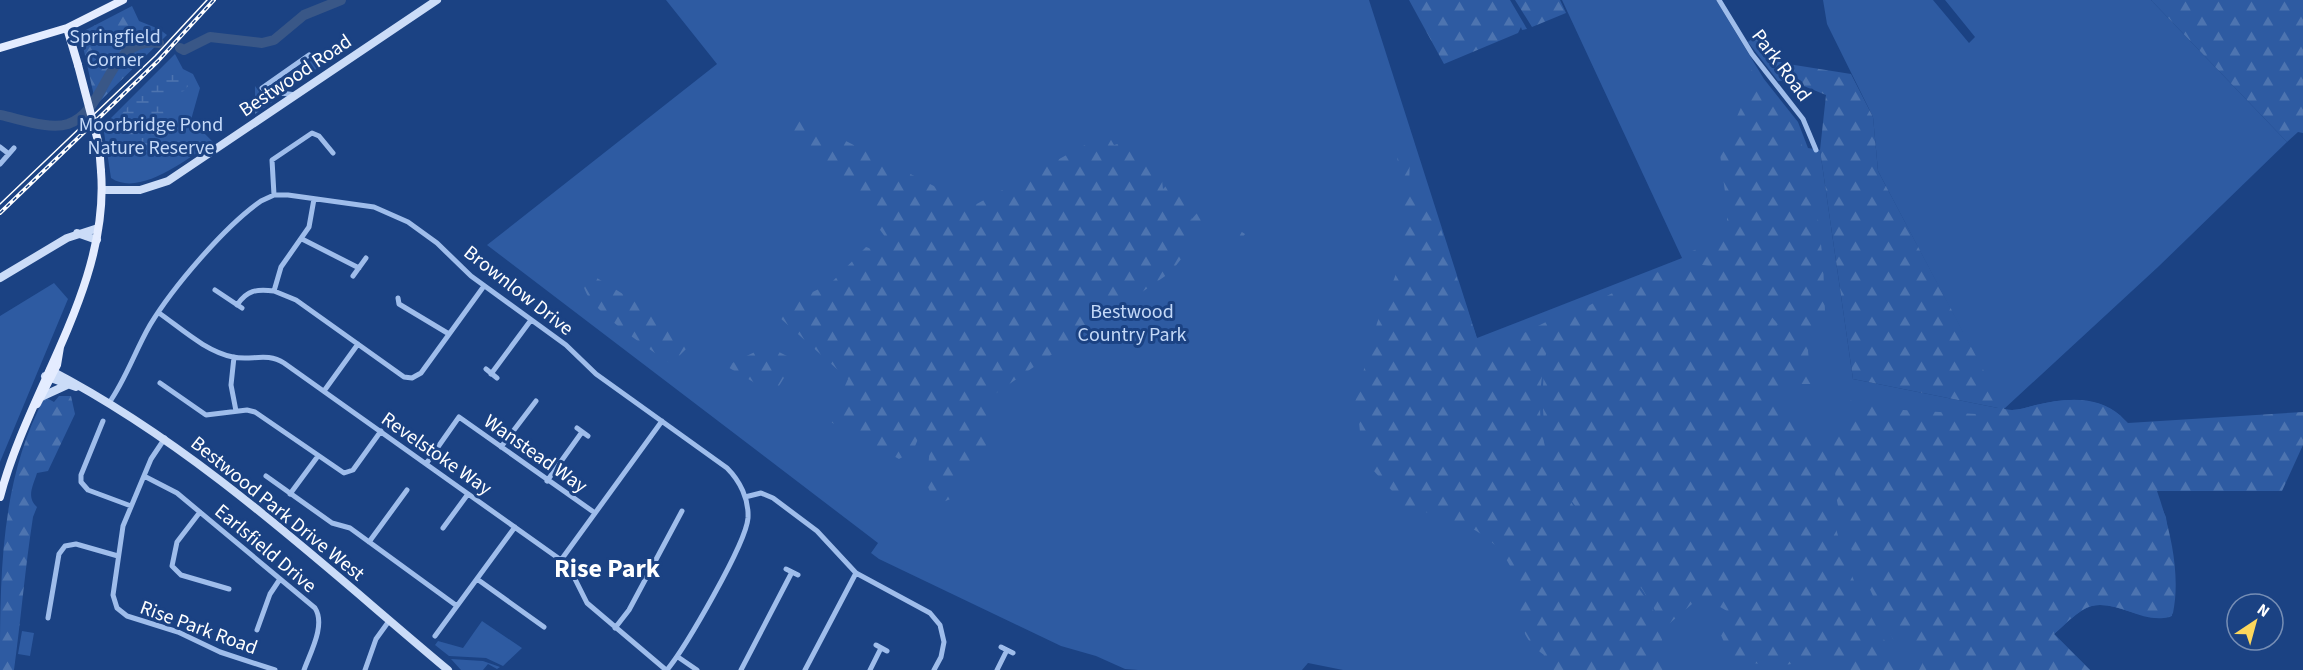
<svg xmlns="http://www.w3.org/2000/svg" width="2303" height="670" font-family="'Source Sans 3',sans-serif">
  <defs>
    <pattern id="forest-firs" width="22" height="20" patternUnits="userSpaceOnUse" patternTransform="scale(1.5)"><rect width="22" height="20" fill="#2e5ba2"/><path d="M5 1l3.5 6h-7zM16 11l3.5 6h-7z" fill="#4d74b0"/></pattern>
    <pattern id="wetland-marsh" width="20" height="14" patternUnits="userSpaceOnUse" patternTransform="scale(1.5)"><rect width="20" height="14" fill="#2e5ba2"/><path d="M1 5h8M5 5V1M11 12h8M15 12V8" fill="none" stroke="#4d74b0"/></pattern>
  </defs>
  <rect width="100%" height="100%" fill="#1b4283"/>
  <path fill="#2e5ba2" d="M666,0H1369L1477,338L1682,258L1562,0H1716L1764,79L1798,122L1808,148L1820,150L1853,379L2003,409L1878,171L1873,117L1827,24L1823,0H1933L1969,43L1975,37L1945,0H2151L2287,142L2158,267L2004,409C2015,412 2025,408 2036,405C2066,398 2097,395 2121,416L2166,517L2174,579L2172,616C2144,626 2119,600 2092,606C2078,610 2065,625 2054,634L2090,670H1343L1308,663L1302,670H1138L1125,669L1096,656L1061,646L879,559L871,553L878,543L487,245L717,64Z
    M175,54L183,69L193,74L200,88L189,127L204,133L213,142C189,157 140,198 111,178L103,126Z
    M54,283L68,299L0,462V316Z
    M482,621L522,648L503,666L486,658L449,656L435,645L438,641L463,648Z
    M22,631L34,633L30,656L18,654Z
    M451,659L483,661L500,667L497,669L488,664L483,670H461Z"/>
  <path fill="url(#forest-firs)" d="M1409,0H1510L1527,29L1522,30L1521,27L1518,33L1444,64Z
    M1515,0H1560L1566,13L1532,27Z
    M2151,0H2303V133L2298,132L2287,142Z
    M132,6L139,21L159,29L167,35L96,105L80,33Z
    M1756,36L1782,63L1851,74L1873,117L1878,171L2004,409C2015,412 2025,408 2036,405C2070,397 2103,396 2128,423L2303,412V445L2282,491H2157C2170,528 2181,574 2173,613L2170,617C2142,622 2115,600 2091,606C2078,610 2064,625 2054,634L2090,670H1919L1924,660L1917,651L1893,639L1847,540L1841,520L1836,496L1834,439L1836,429L1851,414L1844,399L1885,409L1994,415L1993,411L1998,408L1853,379L1820,150L1826,95L1789,80L1778,81L1748,42Z
    M316,58L321,66L294,83L276,88L274,84L277,82Z
    M1748,65L1792,124L1806,154L1810,153L1823,261L1825,312L1821,313L1822,330C1801,338 1778,325 1766,308C1759,297 1755,285 1745,277C1732,268 1711,267 1696,264L1688,253L1727,235V207L1720,154L1744,101Z
    M255,86L260,93L272,95L275,100L255,114Z
    M797,116L973,206L1107,133L1114,145L1125,142L1161,171L1163,189L1166,186L1165,176L1172,177L1202,202L1195,206L1191,220L1198,212L1200,218L1207,212L1205,228L1171,272L992,396L990,438L985,447L984,455L979,456L953,498L943,502L936,493L930,492L927,484L930,444L918,439L913,451L899,459L829,421L848,379L779,317L783,314L782,307L831,283L866,247L883,253L894,249L864,208L788,138Z
    M1410,153L1409,188L1434,208L1481,351H1488L1564,313L1565,317C1549,331 1545,357 1542,376C1527,489 1600,525 1652,608C1663,627 1662,650 1668,670H1539L1544,655C1514,633 1523,615 1517,585C1514,567 1499,546 1484,536C1460,518 1425,513 1397,504L1393,492L1373,470L1361,442L1359,422L1352,416V412L1377,323L1396,274L1404,240V216L1397,155Z
    M1228,223L1245,234L1237,246L1221,235Z
    M1676,266C1699,266 1736,268 1751,287C1761,299 1767,313 1778,324L1773,334L1779,337L1786,329L1801,337L1812,338L1807,339L1811,384H1781L1778,420L1811,421V433L1828,434C1828,455 1827,477 1830,498C1837,554 1872,628 1905,670H1850L1817,656C1790,670 1761,665 1731,659L1721,635L1726,623L1739,610L1727,611L1708,600L1692,604L1663,629C1647,580 1587,531 1561,484C1540,447 1534,362 1560,326C1570,312 1658,269 1676,266Z
    M579,267L636,302L689,346L671,364C645,346 614,326 592,302C584,292 581,279 579,267Z
    M767,346L795,360L774,394L726,366Z
    M59,396H71L75,414L48,471L37,473C33,486 26,497 37,507L33,517C25,568 21,619 14,670H0C0,577 0,479 45,397L54,402Z"/>
  <path fill="url(#wetland-marsh)" d="M173,73L185,79L188,86L184,91L165,95L161,106L169,128L166,137L146,145L139,144L116,122C128,104 153,80 173,73Z"/>
  <g fill="none" stroke-linecap="round" stroke-linejoin="round">
    <path stroke="#395787" stroke-width="10" d="M180,48L184,50L210,37L262,43L274,40L304,15L341,0
      M0,115C20,119 49,130 68,124C109,110 106,36 159,43"/>
    <path stroke="#9fbdeb" stroke-width="5" d="M1719,0L1752,54L1803,119L1816,150
      M296,95L266,91L262,88L309,55
      M0,147L9,154
      M0,164L14,148
      M274,195L272,160L312,133L319,136L333,153
      M314,199L309,227L281,267L274,291L296,300L404,377L412,378L421,373L484,286
      M302,239L359,268
      M353,276L366,258
      M215,290L242,308
      M398,298L399,304L449,334
      M237,305C247,290 256,289 274,291
      M159,313C182,329 205,351 233,357C251,361 267,352 284,363L568,565L587,603L666,670
      M234,357L231,385L236,411
      M486,369L497,378
      M491,374L531,320
      M160,383L206,415L247,410L255,412L344,473L353,470L381,431
      M324,391L358,344
      M109,403C126,379 135,351 150,325C173,287 225,226 261,201L274,195H288L374,207L408,222L437,243L471,276L566,345L596,374L727,468C740,481 749,499 748,518C746,544 685,648 667,670
      M103,421L81,475V482L88,490L131,506
      M577,428L588,436
      M165,438L151,459L123,526L113,595L117,608L127,616L178,632L220,652L275,670
      M501,447L536,401
      M426,464L459,417L595,513
      M144,476L177,493L315,608C326,625 310,653 304,670
      M266,476L332,523L350,528L457,606
      M547,481L582,432
      M290,494L318,456
      M745,497L761,493L773,498L817,531L856,573L930,613L940,625L944,642L941,657L934,670
      M200,512L177,542L172,566L181,575L229,589
      M443,528L468,494
      M369,542L407,490
      M561,560L662,421
      M786,569L798,575
      M477,579L544,627
      M48,618L59,554L65,546L76,544L118,556
      M615,628L629,610L682,511
      M257,630L270,594L280,579
      M435,636L515,527
      M876,645L887,651
      M1001,647L1013,653
      M678,657L697,670
      M365,670L376,639L389,621
      M741,670L792,572
      M805,670L856,573
      M870,670L881,648
      M997,670L1007,650"/>
    <path stroke="#cbdcf8" stroke-width="8" d="M103,190H140L168,181L437,0
      M77,233L97,240
      M0,278L67,238L98,228
      M50,370C198,447 321,564 448,670
      M45,376L76,387
      M43,396L67,385"/>
    <path stroke="#e4ecff" stroke-width="8" d="M67,28L78,65
      M0,48L67,28L123,0
      M37,404L57,365L60,347
      M0,497C28,389 110,286 101,171"/>
    <path stroke="#fff" stroke-width="1.5" d="M0,204L155,56L207,0"/>
    <defs>
      <path id="rail" d="M0,213L158,61L214,0"/>
    </defs>
    <use href="#rail" stroke="#fff" stroke-width="4"/>
    <use href="#rail" stroke="#1b4283" stroke-width="1.5" stroke-dasharray="4.5" stroke-linecap="butt"/>
    <path stroke="#e4ecff" stroke-width="8" d="M78,65L99,145L101,171"/>
  </g>
  <g text-anchor="middle" stroke-width="6" stroke-linejoin="round" paint-order="stroke">
    <g font-size="20" fill="#c4d9f8" stroke="#1b4283">
      <text x="115" y="43">Springfield<tspan x="115" dy="23">Corner</tspan></text>
      <text x="151" y="131">Moorbridge Pond<tspan x="151" dy="23">Nature Reserve</tspan></text>
      <text x="1132" y="318">Bestwood<tspan x="1132" dy="23">Country Park</tspan></text>
    </g>
    <g font-size="20" fill="#fff" stroke="#1b4283">
      <text transform="translate(1782 65) rotate(53)" y="7">Park Road</text>
      <text transform="translate(295 75) rotate(-34)" y="7">Bestwood Road</text>
      <text transform="translate(519 290) rotate(38)" y="7">Brownlow Drive</text>
      <text transform="translate(437 453) rotate(35)" y="7">Revelstoke Way</text>
      <text transform="translate(536 453) rotate(35)" y="7">Wanstead Way</text>
      <text transform="translate(278 508) rotate(39)" y="7">Bestwood Park Drive West</text>
      <text transform="translate(266 548) rotate(40)" y="7">Earlsfield Drive</text>
      <text transform="translate(199 627) rotate(20)" y="7">Rise Park Road</text>
    </g>
    <g font-size="26" font-weight="bold" fill="#fff" stroke="#1b4283">
      <text x="607" y="577">Rise Park</text>
    </g>
  </g>
  <g transform="translate(2255 622) rotate(36)"><circle r="28" fill="#1b4283" stroke="#768eb5" stroke-width="1.5"/>
  <path d="M0-4.5L10 22L0 15L-10 22Z" fill="#fdd75c"/>
  <text y="-9" font-size="16" font-weight="bold" text-anchor="middle" fill="#ffffff">N</text>
  </g>
</svg>
